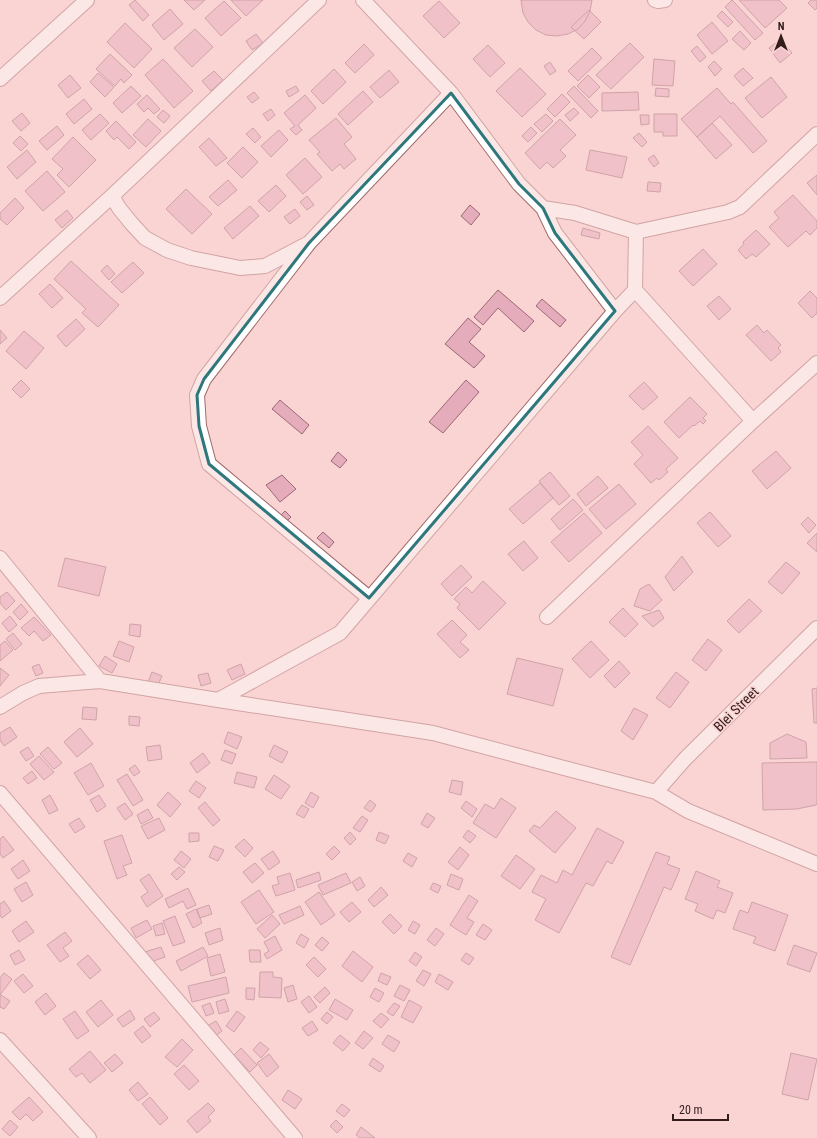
<svg xmlns="http://www.w3.org/2000/svg" width="817" height="1138" font-family="'Roboto Condensed',sans-serif">
  <rect width="100%" height="100%" fill="#f9d4d3"/>
  <path fill="#e5acbb" stroke="#9c6876" d="M135,0L149,15L143,21L129,5Z
    M184,0H205L194,10Z
    M231,0H263L246,16Z
    M521,0H592L590,11L585,21L578,29L568,34L557,36L546,35L536,30L528,22L523,13Z
    M732,0L763,33L755,40L725,7Z
    M739,0H779L787,8L765,28Z
    M811,0H817V8L815,10L808,3Z
    M224,1L241,18L221,36L205,18Z
    M439,1L460,23L444,38L423,16Z
    M170,9L183,24L164,40L152,25Z
    M589,10L601,22L584,39L571,27Z
    M722,11L733,22L728,27L717,16Z
    M712,22L728,41L712,54L697,35Z
    M125,23L152,49L134,68L107,42Z
    M195,29L213,47L192,67L174,48Z
    M740,31L751,43L744,50L732,39Z
    M256,34L263,43L252,50L246,41Z
    M781,39L792,53L780,63L769,48Z
    M630,43L644,57L611,89L596,75Z
    M364,44L374,55L355,73L345,63Z
    M488,45L505,63L490,77L473,59Z
    M697,46L706,57L700,62L691,51Z
    M592,48L602,58L578,81L568,71Z
    M110,54L132,75L124,83L121,79L115,86L96,69Z
    M163,59L193,91L174,108L145,75Z
    M654,59L675,61L673,86L652,85Z
    M714,61L722,69L715,76L708,67Z
    M550,62L556,71L550,75L544,66Z
    M520,68L546,94L522,117L496,91Z
    M743,68L753,78L743,86L734,76Z
    M334,69L346,82L323,104L311,91Z
    M389,70L399,82L380,98L370,87Z
    M214,71L223,80L211,91L202,81Z
    M98,73L114,87L105,97L90,82Z
    M70,75L81,88L68,98L58,85Z
    M588,75L600,87L589,98L577,86Z
    M771,77L787,97L762,118L745,98Z
    M131,86L141,96L122,113L113,103Z
    M296,86L299,91L289,97L286,91Z
    M574,86L598,111L591,118L567,93Z
    M656,88L669,89V97L655,96Z
    M717,88L731,104L733,102L767,141L753,153L720,116L697,137L681,119Z
    M363,91L373,102L348,125L338,114Z
    M254,92L259,98L252,103L247,97Z
    M638,92L639,110L602,111V93Z
    M562,94L570,102L555,117L547,109Z
    M147,95L160,109L154,114L148,108L144,112L137,104Z
    M305,95L316,108L298,125L302,130L296,135L290,129L295,126L284,113Z
    M84,99L92,109L74,124L66,114Z
    M574,108L579,113L570,121L565,115Z
    M271,109L275,115L268,121L263,114Z
    M163,110L170,116L164,123L157,117Z
    M22,113L30,123L21,131L12,121Z
    M100,114L109,123L91,140L82,130Z
    M546,114L553,121L542,132L534,124Z
    M654,114H677V136H663V132H654Z
    M640,115H649V124L641,125Z
    M336,118L352,137L344,144L356,159L344,169L340,164L332,171L317,154L320,152L309,140Z
    M148,119L161,131L146,147L133,135Z
    M560,119L576,135L560,150L566,156L553,168L547,162L540,169L525,153Z
    M116,121L136,142L129,149L117,137L114,140L106,131Z
    M712,123L732,145L716,159L697,137Z
    M57,126L64,135L47,150L39,141Z
    M531,127L537,133L528,142L522,136Z
    M253,128L261,137L255,143L246,134Z
    M279,130L288,140L271,157L261,146Z
    M639,133L647,142L642,147L633,138Z
    M20,136L28,144L21,151L13,143Z
    M73,137L96,160L69,187L57,175L63,169L52,159Z
    M209,138L227,158L216,166L199,147Z
    M243,147L258,162L242,178L227,163Z
    M27,150L36,162L17,179L7,167Z
    M590,150L627,157L622,178L586,170Z
    M654,155L659,163L654,167L648,159Z
    M305,158L322,177L303,194L286,175Z
    M47,171L65,192L43,211L25,191Z
    M817,175V195L807,183Z
    M228,180L237,190L218,206L209,197Z
    M648,182L661,183L660,192L647,191Z
    M276,185L286,196L269,212L258,201Z
    M186,189L212,214L192,234L166,209Z
    M793,195L817,221V228L810,235L806,231L788,247L769,227L779,218L774,212Z
    M307,196L314,205L307,210L300,202Z
    M15,198L24,208L7,225L0,219V213Z
    M470,205L480,214L471,225L461,216Z
    M250,206L259,216L233,239L224,228Z
    M295,209L300,216L290,224L284,217Z
    M67,210L73,218L62,228L55,220Z
    M583,228L600,233L599,239L581,235Z
    M756,230L770,244L756,257L752,254L746,259L738,250L744,244L743,242Z
    M703,249L717,264L693,286L679,271Z
    M71,261L119,305L98,327L82,313L86,309L54,279Z
    M133,262L144,273L122,293L111,282Z
    M107,265L115,274L109,280L101,271Z
    M50,284L63,298L52,308L39,294Z
    M498,290L534,321L524,332L498,308L483,325L474,317Z
    M810,291L817,298V313L812,318L798,303Z
    M719,296L731,309L719,320L707,306Z
    M542,299L566,320L560,327L536,306Z
    M468,318L481,329L469,342L485,356L474,368L445,344Z
    M76,319L85,329L66,347L57,336Z
    M757,325L764,333L767,330L781,345L778,348L781,352L771,361L746,335Z
    M0,330L7,338L0,344Z
    M24,331L44,348L26,369L6,351Z
    M21,380L30,389L21,398L12,389Z
    M466,380L479,392L443,433L429,422Z
    M644,382L658,397L643,410L629,396Z
    M690,397L707,414L703,418L706,421L703,424L700,421L694,426L693,425L679,438L664,422Z
    M280,400L309,425L302,434L272,409Z
    M648,426L678,458L666,469L668,472L659,480L657,478L651,483L634,464L643,455L631,442Z
    M776,451L791,468L767,489L752,471Z
    M338,452L347,460L340,468L331,461Z
    M550,472L570,496L559,505L539,481Z
    M282,475L296,489L280,502L266,485Z
    M598,476L608,488L586,506L577,494Z
    M540,483L553,498L523,524L509,509Z
    M619,484L636,504L606,529L589,509Z
    M573,499L583,510L560,530L551,519Z
    M285,511L291,517L286,522L280,516Z
    M710,512L731,536L718,547L697,523Z
    M584,513L602,533L569,562L551,542Z
    M808,517L816,525L809,533L801,524Z
    M323,532L334,542L329,548L317,538Z
    M817,533V552L807,543Z
    M524,541L538,558L523,571L508,554Z
    M682,556L693,572L674,591L665,577Z
    M65,558L106,567L99,596L58,586Z
    M786,562L800,573L782,594L768,582Z
    M461,565L472,577L452,596L441,584Z
    M483,581L506,603L479,630L457,608L460,604L454,599L466,587L472,593Z
    M649,584L662,600L650,611L634,606L640,589Z
    M7,592L15,601L6,610L0,603V597Z
    M749,599L762,611L739,633L727,621Z
    M21,604L28,612L20,620L13,612Z
    M623,608L638,624L625,637L609,622Z
    M659,610L664,618L653,627L642,616Z
    M10,616L17,625L9,632L2,623Z
    M34,617L51,635L43,641L34,631L29,636L21,628Z
    M452,620L467,635L460,642L469,650L460,658L437,634Z
    M130,624L141,625L140,637L129,635Z
    M13,633L22,644L15,650L6,639Z
    M708,639L722,650L706,671L692,660Z
    M5,641L13,650L0,661V645Z
    M119,641L134,647L129,662L113,656Z
    M591,641L609,660L590,678L572,659Z
    M105,656L117,664L112,673L99,666Z
    M517,658L563,669L553,706L507,694Z
    M619,661L630,673L615,688L604,676Z
    M39,664L43,673L36,676L32,667Z
    M241,664L245,674L232,680L227,670Z
    M0,668L9,675L0,686Z
    M152,672L162,676L158,685L148,682Z
    M676,672L689,682L670,708L656,698Z
    M208,673L211,683L201,686L198,675Z
    M817,688V723H814L812,689Z
    M83,707L97,708L96,720L82,719Z
    M634,708L648,715L633,740L621,731Z
    M129,716L140,717L139,726L129,725Z
    M10,727L17,737L4,746L0,740V733Z
    M80,728L93,744L77,757L64,742Z
    M228,732L242,737L237,749L224,743Z
    M787,734L806,742L807,758L770,759V743Z
    M160,745L162,759L148,761L146,747Z
    M274,745L288,752L282,763L269,756Z
    M28,747L34,756L26,761L20,752Z
    M48,747L62,763L54,769L40,754Z
    M225,750L236,754L232,764L221,760Z
    M203,753L210,763L197,773L190,763Z
    M39,756L54,772L44,780L30,764Z
    M817,762V804L816,805L797,809L763,810L762,763Z
    M91,763L104,786L88,795L74,773Z
    M135,765L140,772L134,776L129,769Z
    M32,771L37,778L28,784L23,778Z
    M237,772L257,777L254,788L234,783Z
    M127,774L143,800L133,806L117,780Z
    M274,775L290,786L281,799L265,789Z
    M452,780L463,782L461,795L449,792Z
    M196,781L206,788L199,798L189,791Z
    M168,792L181,804L170,817L157,805Z
    M311,792L319,797L313,808L305,803Z
    M50,795L58,810L49,814L42,800Z
    M99,795L106,806L97,812L90,800Z
    M501,798L516,808L496,838L473,823L485,804L494,809Z
    M370,800L376,805L371,812L364,808Z
    M466,801L477,809L472,817L461,808Z
    M205,802L220,820L213,826L198,808Z
    M125,803L133,814L125,820L117,808Z
    M302,805L309,809L304,818L296,814Z
    M148,809L153,818L141,824L137,815Z
    M556,811L576,828L555,853L529,831L534,825L540,828Z
    M427,813L435,818L428,828L421,824Z
    M362,816L368,820L360,832L353,828Z
    M79,818L85,827L75,833L69,824Z
    M159,818L165,830L148,839L141,826Z
    M597,828L624,842L612,864L607,861L593,886L586,883L559,933L535,920L546,899L532,892L541,875L557,883L563,870L572,875Z
    M468,830L476,836L470,843L463,837Z
    M350,832L356,839L350,845L344,838Z
    M379,832L389,836L385,844L376,840Z
    M189,833H199V841L189,842Z
    M122,835L132,863L123,866L127,875L117,879L104,841Z
    M3,836L14,850L3,858L0,854V839Z
    M244,839L253,848L245,857L235,847Z
    M214,846L224,850L218,861L209,857Z
    M334,846L340,852L332,860L326,854Z
    M460,847L469,855L458,870L448,862Z
    M181,851L191,859L184,868L174,860Z
    M273,851L280,862L269,870L261,859Z
    M656,852L670,857L667,864L680,869L671,890L664,887L630,965L611,957Z
    M408,853L417,858L412,867L403,861Z
    M516,855L535,869L520,889L501,876Z
    M23,860L30,871L18,879L11,869Z
    M255,863L264,873L252,883L243,872Z
    M179,867L185,872L177,880L171,874Z
    M696,871L720,881L717,887L733,893L725,913L717,910L713,919L695,911L698,904L685,899Z
    M319,872L321,880L298,888L296,880Z
    M290,873L295,890L276,896L272,886L279,884L277,877Z
    M346,873L351,883L323,895L318,885Z
    M149,874L163,896L147,907L141,897L148,892L140,880Z
    M451,874L463,879L459,890L447,885Z
    M360,877L365,886L357,891L352,882Z
    M26,882L33,895L22,902L14,889Z
    M433,883L441,886L438,893L430,889Z
    M381,887L388,895L374,907L368,900Z
    M188,888L196,905L187,909L183,901L169,908L165,899Z
    M259,890L274,912L256,924L241,902Z
    M319,892L335,915L321,925L305,902Z
    M469,895L478,901L467,918L474,922L466,935L450,925Z
    M4,901L11,911L2,918L0,915V904Z
    M352,902L361,912L349,922L340,912Z
    M752,902L788,915L775,951L753,943L756,937L733,929L740,910L748,913Z
    M209,905L212,914L200,918L197,909Z
    M300,906L304,915L284,924L279,915Z
    M196,909L202,923L193,928L186,914Z
    M390,914L402,926L394,934L382,922Z
    M272,915L280,924L265,938L257,929Z
    M175,916L185,942L173,946L163,921Z
    M147,920L152,929L136,938L131,928Z
    M26,921L34,932L19,942L12,931Z
    M413,921L420,925L415,934L408,930Z
    M162,923L165,934L156,936L153,926Z
    M483,924L492,930L485,940L476,935Z
    M220,928L223,940L209,945L205,933Z
    M436,928L444,934L435,946L427,940Z
    M65,932L72,941L63,948L69,956L60,962L47,945Z
    M301,934L309,939L304,948L296,943Z
    M275,936L282,950L267,959L264,954L269,951L264,942Z
    M322,937L329,943L322,951L315,945Z
    M794,945L817,953L810,972L787,964Z
    M161,947L165,957L148,963L145,952Z
    M203,947L208,956L181,971L176,961Z
    M19,950L25,960L15,965L10,955Z
    M249,950H260L261,962H250Z
    M353,951L373,967L362,982L342,966Z
    M415,952L422,957L416,966L409,961Z
    M466,953L474,958L469,965L461,960Z
    M220,954L225,972L211,976L207,958Z
    M88,955L101,970L90,979L77,964Z
    M314,957L326,969L318,977L306,965Z
    M423,970L431,974L424,986L416,981Z
    M260,972H273V977L282,978L281,998L259,997Z
    M4,973L12,979L0,995V978Z
    M381,973L391,977L387,985L378,981Z
    M23,974L33,986L24,993L14,981Z
    M439,974L453,982L448,990L435,982Z
    M226,977L229,993L192,1002L188,986Z
    M293,985L297,999L288,1002L284,988Z
    M400,985L410,990L404,1001L394,996Z
    M325,987L330,993L320,1003L314,997Z
    M246,988H255L254,1000L246,999Z
    M375,988L384,993L379,1002L370,997Z
    M46,993L56,1006L45,1015L35,1002Z
    M1,995L10,1001L4,1009L0,1007V997Z
    M309,996L317,1007L309,1013L301,1002Z
    M225,999L229,1011L219,1014L216,1002Z
    M335,999L353,1010L347,1020L329,1010Z
    M101,1000L113,1015L98,1027L86,1012Z
    M409,1000L422,1007L413,1023L401,1017Z
    M210,1003L214,1013L206,1016L202,1006Z
    M394,1003L400,1006L393,1016L387,1012Z
    M130,1010L135,1019L123,1027L117,1019Z
    M75,1011L89,1031L77,1039L63,1019Z
    M237,1011L245,1017L234,1032L226,1026Z
    M154,1012L160,1019L150,1027L144,1019Z
    M327,1012L333,1017L327,1024L321,1019Z
    M381,1013L389,1019L381,1028L373,1021Z
    M216,1021L222,1031L214,1037L207,1026Z
    M312,1021L318,1030L308,1036L302,1028Z
    M143,1026L151,1036L142,1043L134,1033Z
    M364,1031L373,1038L363,1049L355,1043Z
    M340,1035L350,1043L343,1051L333,1043Z
    M388,1035L400,1042L394,1052L382,1044Z
    M182,1039L193,1050L177,1067L165,1057Z
    M260,1042L269,1049L261,1058L253,1050Z
    M241,1048L257,1065L250,1072L234,1055Z
    M90,1051L106,1070L90,1083L82,1073L76,1077L69,1069Z
    M791,1053L817,1059L808,1100L782,1094Z
    M115,1054L123,1063L112,1072L104,1063Z
    M269,1054L279,1067L267,1077L257,1063Z
    M373,1058L384,1066L380,1072L369,1065Z
    M184,1065L199,1081L189,1090L174,1074Z
    M138,1082L148,1094L138,1101L129,1090Z
    M288,1090L302,1099L295,1109L282,1100Z
    M29,1097L43,1112L33,1121L26,1114L20,1120L12,1112Z
    M150,1097L168,1118L160,1125L142,1104Z
    M208,1103L215,1110L208,1117L211,1121L197,1133L187,1121Z
    M342,1104L350,1110L344,1117L336,1111Z
    M10,1120L18,1127L10,1136L2,1129Z
    M336,1120L343,1127L337,1133L330,1126Z
    M361,1127L375,1138H360L356,1135Z"/>
  <g fill="none" stroke-linecap="round" stroke-linejoin="round">
    <defs>
      <path id="minor" d="M363,0L451,93L519,184L543,208L575,213L636,232L728,212L740,207L817,134
        M655,0L658,1L665,0
        M0,79L87,0
        M112,196L119,208L132,224L145,238L167,250L191,258L240,268L265,266L309,243L451,93
        M543,208L555,233L615,311
        M636,232L635,290L753,421
        M309,243L204,379L197,395L199,426L209,464L369,598
        M0,298L112,196L319,0
        M0,558L100,681
        M547,617L753,421L817,363
        M218,700L340,633L615,311L635,290
        M0,707L23,693L39,686L100,681L218,700L433,733L564,768L656,792L688,811L817,864
        M656,792L685,759L817,628
        M0,793L295,1138
        M0,1040L89,1138"/>
    </defs>
    <use href="#minor" stroke="#a16b6a" stroke-width="16"/>
    <use href="#minor" stroke="#fff" stroke-width="14"/>
  </g>
  <path d="M0 0H817V1138H0ZM451,93L519,184L543,208L555,233L615,311L369,598L209,464L199,426L197,395L204,379L309,243Z" fill="#f9d4d3" fill-opacity=".55" fill-rule="evenodd"/>
  <path fill="none" stroke="#2e777c" stroke-width="3" stroke-linejoin="round" d="M451,93L519,184L543,208L555,233L615,311L369,598L209,464L199,426L197,395L204,379L309,243Z"/>
  <g text-anchor="middle" stroke-width="3.5" stroke-linejoin="round" paint-order="stroke">
    <g font-size="14" fill="#321c1c" stroke="#f9d4d3">
      <text transform="translate(736 709) rotate(-45)" y="5">Blei Street</text>
    </g>
  </g>
  <g transform="translate(781 36)" stroke="#f9d4d3" stroke-width="3" paint-order="stroke">
  <path d="M0-3L7 15L0 10L-7 15Z" fill="#321c1c"/>
  <text y="-6" font-size="11" font-weight="bold" text-anchor="middle" fill="#321c1c">N</text>
  </g>
  <path d="M673 1114v6h55v-6" fill="none" stroke="#321c1c" stroke-width="2"/>
  <text x="679" y="1114" font-size="12" fill="#321c1c" stroke="#f9d4d3" stroke-width="3" paint-order="stroke">20 m</text>
</svg>
